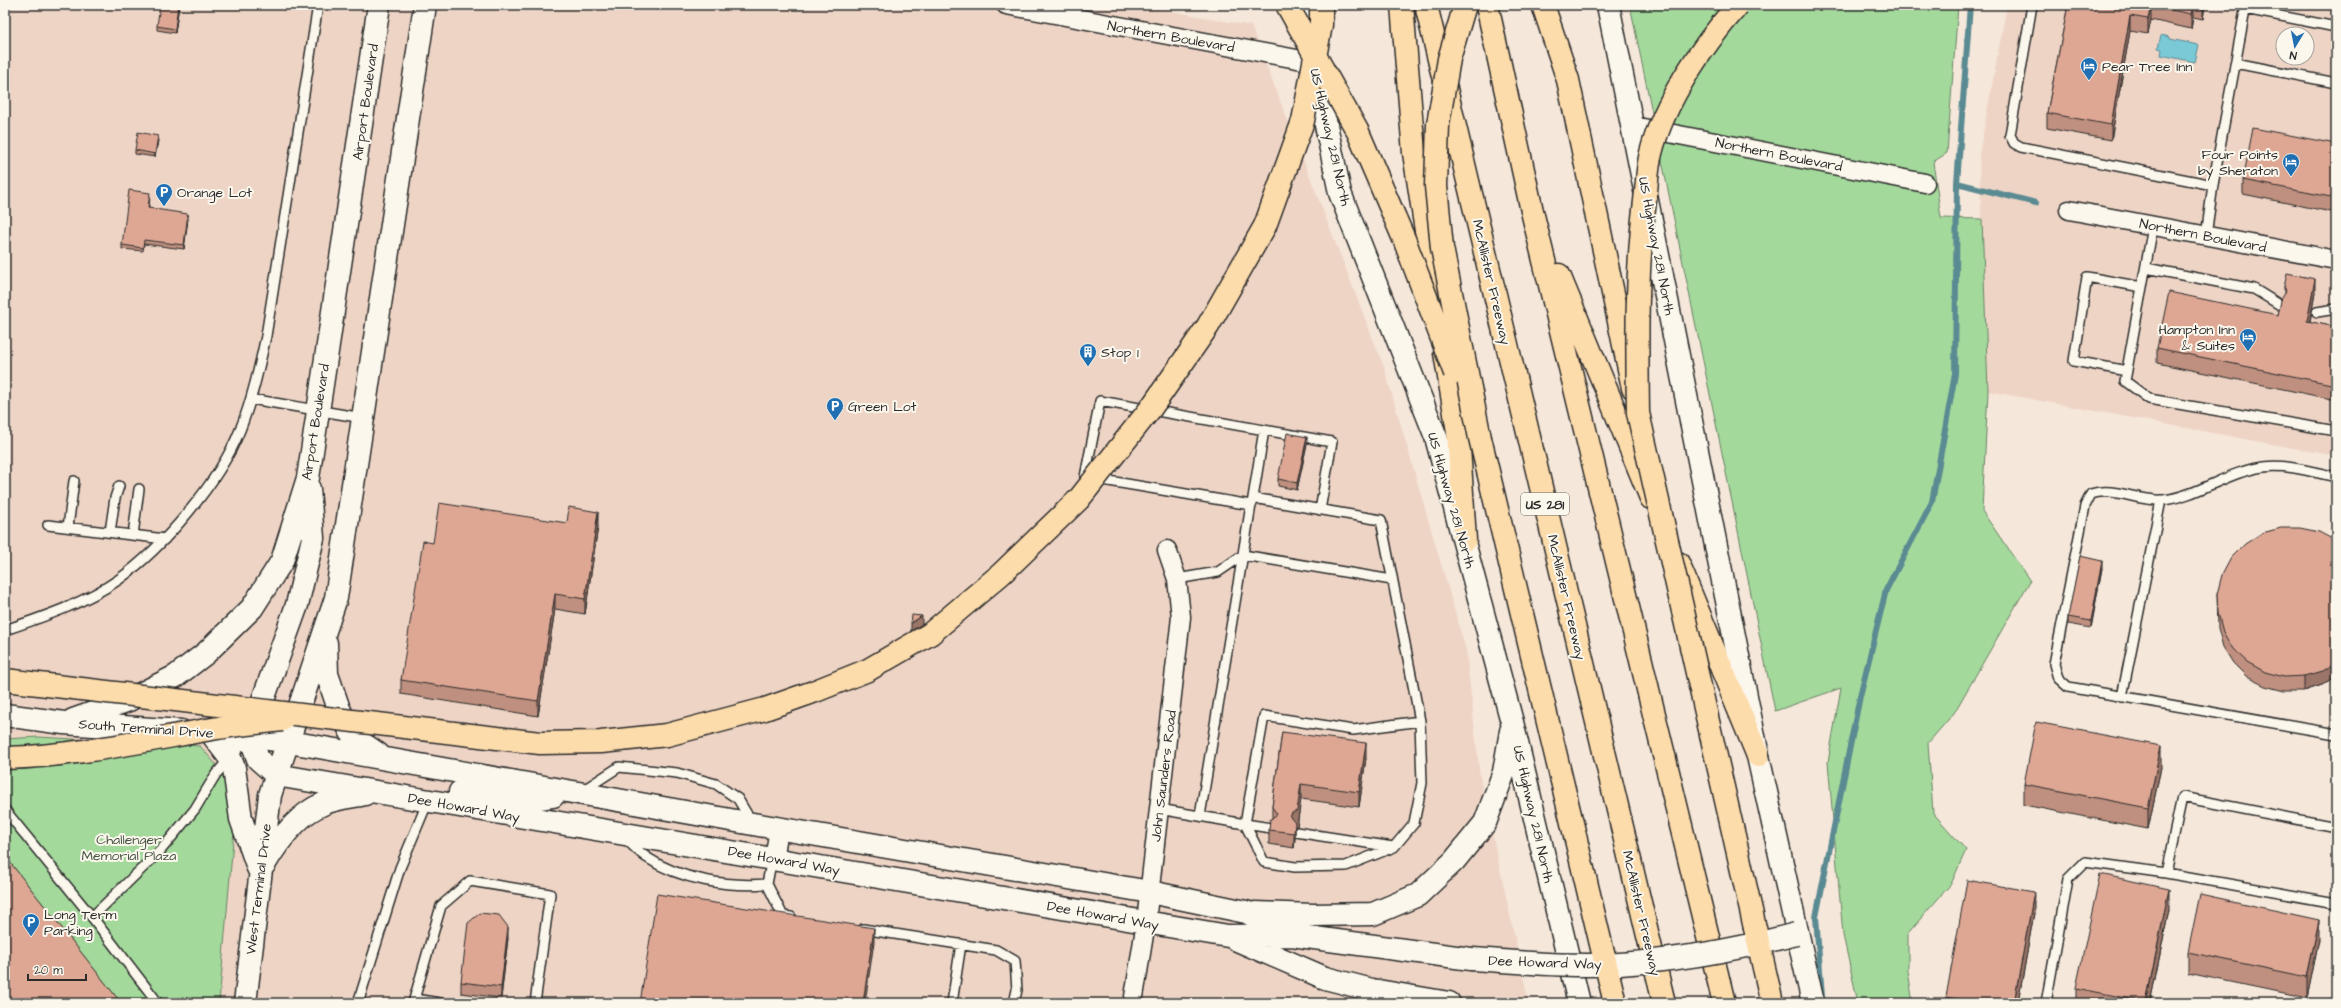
<svg xmlns="http://www.w3.org/2000/svg" width="2341" height="1008" font-family="'Architects Daughter',sans-serif">
  <rect width="100%" height="100%" fill="#f5e7da"/>
  <filter id="ink" filterUnits="userSpaceOnUse"><feTurbulence type="fractalNoise" baseFrequency=".025" numOctaves="2"/><feDisplacementMap in="SourceGraphic" scale="8" xChannelSelector="R" yChannelSelector="G"/><feConvolveMatrix kernelMatrix="1 2 1 2 8 2 1 2 1" color-interpolation-filters="sRGB"/></filter>
  <g filter="url(#ink)">
    <path fill="#eed4c5" fill-rule="evenodd" d="M5,5H1138L1251,26L1384,367L1466,650L1480,777L1529,1003H5Z
      M2007,5H2336V456L1988,391L1979,155ZM2283,34H2307V58H2283Z"/>
    <path fill="#a4d99c" stroke="#688264" d="M1630,5H1958L1947,153L1933,162L1941,218L1982,219L1988,391L1982,511L2030,581L1954,713L1928,743L1933,813L1966,850L1951,884L1908,933V971L1913,1003H1858L1843,935L1828,762L1841,688L1775,711Z
      M38,737L200,746L233,784L234,830L219,1003H118L5,859V739Z"/>
    <path fill="#7ac9d7" stroke="#5a8a92" d="M2161,35L2170,37V39L2199,45L2195,62L2161,55L2162,49L2158,48Z"/>
    <g fill="none" stroke-linecap="round" stroke-linejoin="round">
      <path stroke="#5a8a92" stroke-width="6" d="M1957,183L2036,203
        M1822,997L1816,917L1860,696L1886,590L1932,502L1955,374L1957,183L1970,5"/>
      <defs>
        <path id="lane" d="M2032,5L2010,135L2014,143L2021,147L2213,185L2206,236
          M2245,9L2336,27
          M2235,63L2336,83
          M2213,185L2246,5
          M2153,226L2125,381L2149,399L2336,431
          M2146,268L2254,289L2280,305
          M2317,312L2336,309
          M2127,371L2074,361L2087,277L2142,287
          M251,399L363,418
          M2336,477C2313,472 2288,464 2264,467C2228,471 2199,496 2163,500C2139,502 2113,486 2091,494L2085,506L2054,664L2058,678L2068,687L2336,734
          M1252,504L1264,430
          M48,525L165,539
          M68,527L74,481
          M110,532L115,498L119,486
          M133,535L139,489
          M1177,579L1218,572L1243,555L1392,580
          M5,630C43,617 85,603 118,580C163,548 220,481 240,430C252,400 259,368 266,336L318,5
          M2122,697L2161,500
          M582,791L619,767L677,773L716,784L738,799L751,821
          M1159,809L1245,824L1264,716L1353,730L1420,721
          M5,810L92,917L158,1003
          M1200,816L1251,505L1085,477L1100,401L1332,442L1320,510
          M1245,824L1264,862L1295,867L1346,866L1394,847L1414,823L1422,783L1420,721L1381,520L1253,498
          M1245,824L1271,828
          M1296,832L1393,847
          M626,839C632,845 639,852 646,857C680,880 728,887 767,884
          M772,858L767,884L783,916L791,917
          M2166,873L2182,797L2336,827
          M92,917L161,850L195,809L216,774L248,738
          M863,929L996,950L1015,961L1017,990L1014,1003
          M415,999L440,1003
          M358,1003L400,868L428,801
          M413,1003L441,906L470,881L550,894L535,1003
          M952,1003L961,944
          M2046,1003L2068,879L2085,862L2166,873L2336,903"/>
        <path id="street" d="M1006,5L1313,62
          M1633,126L1925,183
          M2069,210L2336,260
          M774,859L779,829
          M1133,1003L1146,922L1181,617L1177,579L1167,550"/>
        <path id="secondary" d="M1305,5L1313,62L1340,193L1436,437L1512,722L1579,1003
          M1608,5L1758,756L1813,1003
          M326,643L327,674L339,709L354,738L378,754
          M5,715L64,723L181,731
          M73,720L129,700L176,676L206,653L252,608L282,561L308,478L379,5
          M211,733L230,758L234,768L241,819L258,868
          M216,733L250,736L313,746L753,824L1150,892L1246,912L1292,935
          M276,775L1228,936L1292,935L1471,959
          M276,775L258,759L250,736L297,605L313,538L309,489
          M460,792L528,800L553,796
          M264,865C277,843 298,814 323,804C335,798 352,797 365,794
          M1255,913L1313,915L1373,914L1418,895L1454,861L1485,823L1504,772L1511,731
          M1235,939L1325,978L1372,990L1449,1003
          M245,1003L270,795L336,598L425,5"/>
        <path id="highway" d="M1402,5L1414,153L1440,321
          M1426,5L1664,1003
          M1487,5L1532,211L1724,1003
          M1543,5L1568,80L1633,388
          M1559,275L1651,498
          M1445,353L1458,432L1465,540
          M1678,563L1758,756"/>
      </defs>
      <use href="#lane" stroke="#2b2b2b" stroke-width="12"/>
      <use href="#street" stroke="#2b2b2b" stroke-width="21"/>
      <use href="#secondary" stroke="#2b2b2b" stroke-width="25"/>
      <use href="#highway" stroke="#2b2b2b" stroke-width="25"/>
      <use href="#lane" stroke="#fbf7ec" stroke-width="9"/>
      <use href="#street" stroke="#fbf7ec" stroke-width="18"/>
      <use href="#secondary" stroke="#fbf7ec" stroke-width="22"/>
      <use href="#highway" stroke="#fddcac" stroke-width="22"/>
      <defs>
        <path id="secondary-bridge" d="M1471,959C1521,962 1570,967 1620,964C1679,960 1739,949 1796,934"/>
        <path id="highway-bridge" d="M1287,5L1358,132L1404,239L1455,373
          M1465,5L1449,59L1438,124L1436,186L1442,248L1480,438L1615,1003
          M1738,5C1703,45 1664,101 1651,153C1647,168 1647,185 1645,201C1636,272 1637,342 1638,413L1772,1003
          M5,680L540,743L601,742L667,735L765,709L813,692L868,670L930,634L1001,574L1079,499L1151,408L1208,326L1265,226L1303,121L1321,25V5
          M5,758C76,756 143,741 212,729C235,725 258,723 282,720"/>
      </defs>
      <use href="#secondary-bridge" stroke="#2b2b2b" stroke-width="25" stroke-linecap="butt"/>
      <use href="#highway-bridge" stroke="#2b2b2b" stroke-width="25" stroke-linecap="butt"/>
      <use href="#secondary-bridge" stroke="#fbf7ec" stroke-width="22"/>
      <use href="#highway-bridge" stroke="#fddcac" stroke-width="22"/>
    </g>
    <path fill="#bf907f" stroke="#2b2b2b" d="M179,5L175,33L157,30V26Z
      M2068,5H2205L2203,19L2193,17L2191,29L2151,20L2148,34L2130,31L2111,140L2047,128V113Z
      M158,140L155,157L135,154V150Z
      M2336,144V213L2243,194V180Z
      M150,197L149,208L188,218L184,249L144,244L143,251L122,249V245Z
      M2284,286L2315,293L2310,322L2336,327V400L2157,363V348L2278,315L2284,293Z
      M1307,444L1297,490L1278,486V479Z
      M567,523L598,526L585,614L555,609L538,716L401,694V680L433,543Z
      M2336,541V677L2322,685L2304,691H2284L2265,686L2247,677L2233,663L2223,647L2218,628L2217,594Z
      M2102,568L2091,628L2068,624V617Z
      M1282,732L1366,758L1359,807L1301,799L1297,826L1295,827V838L1294,848L1269,844V830L1272,819V807Z
      M2161,767L2148,829L2024,805V784Z
      M2169,910L2150,1003H2076V988Z
      M2034,913L2018,1003H1946V997Z
      M508,938L501,998L461,993V982Z
      M2319,940L2307,998L2188,973V952Z"/>
    <path fill="#9b7568" stroke="#2b2b2b" d="M178,5H179L175,33V29Z
      M2193,5V17L2191,29V14Z
      M2203,5H2205L2203,19Z
      M2151,6V20L2148,34V19Z
      M2130,16V31L2111,140V125Z
      M158,136V140L155,157V154Z
      M188,214V218L184,249V245Z
      M2315,279V293L2307,336V321Z
      M1307,437V444L1297,490V483Z
      M598,512V526L585,614V599Z
      M7,531V545L5,563V548Z
      M2102,561V568L2091,628V621Z
      M555,594V609L538,716V701Z
      M922,616V624L911,631V623Z
      M2336,662V677L2322,685L2304,691V676Z
      M1366,743V758L1359,807V792Z
      M2161,746V767L2148,829V808Z
      M1301,784V799L1297,826L1295,827V838L1294,848V833L1290,817Z
      M2169,889V910L2150,1003H2146Z
      M2034,892V913L2018,1003H2014Z
      M2319,920V940L2307,998V977Z
      M508,927V938L501,998V987Z
      M874,928V942L865,1003H863Z
      M118,999V1003H113Z"/>
    <path fill="#dea794" stroke="#2b2b2b" d="M160,5H178L175,29L157,26Z
      M2068,5H2193L2191,14L2151,6L2148,19L2130,16L2111,125L2047,113Z
      M2253,128L2336,144V198L2243,180Z
      M138,132L158,136L155,154L135,150Z
      M129,190L150,193L148,208L188,214L184,245L144,240L143,248L122,245Z
      M2287,273L2315,279L2307,321L2336,327V385L2157,348L2169,292L2278,315L2282,296L2286,291L2284,286Z
      M1287,433L1307,437L1297,483L1278,479Z
      M439,503L567,523L569,507L598,512L585,599L555,594L538,701L401,680L423,541L433,543Z
      M2281,528H2300L2319,532L2336,541V662L2322,671L2304,676L2284,677L2265,672L2247,662L2233,649L2223,632L2218,613L2217,594L2222,575L2231,558L2245,544L2262,533Z
      M5,531H7L5,548Z
      M2080,556L2102,561L2091,621L2068,617Z
      M912,615L922,616L911,623Z
      M2036,722L2161,746L2148,808L2024,784Z
      M1282,732L1366,743L1359,792L1301,784L1297,811L1292,813L1290,817L1295,823L1294,833L1269,830L1270,819L1275,817L1277,814L1272,807Z
      M5,856L118,999L113,1003H5Z
      M2100,874L2169,889L2146,1002L2076,988Z
      M1967,880L2034,892L2014,1003H1983L1946,997Z
      M657,894L874,928L863,1003H640Z
      M2200,894L2319,920L2307,977L2188,952Z
      M480,913L499,915L508,927L501,987L461,982L468,923Z"/>
  </g>
  <defs>
    <symbol id="hotel-pin" viewBox="-11 -11 22 30"><path d="M0 17L-7.5 6A9.5 9.5 0 1 1 7.5 6Z" fill="#1f6fb2" stroke="#fbf7ec"/><path d="M-6-4.5h1.5V1H6V5H4.5V3h-9V5H-6ZM-4 0a1.8 1.8 0 1 1 3.6 0ZM.5 0V-2.5h3Q6-2.5 6 0Z" fill="#fff"/></symbol>
    <symbol id="parking-pin" viewBox="-11 -11 22 30"><path d="M0 17L-7.5 6A9.5 9.5 0 1 1 7.5 6Z" fill="#1f6fb2" stroke="#fbf7ec"/><path d="M-3.5-5.5H1a3.5 3.5 0 0 1 0 7H-1V5.5H-3.5ZM-1-3.4V-.6H.8a1.4 1.4 0 0 0 0-2.8Z" fill="#fff"/></symbol>
    <symbol id="building-pin" viewBox="-11 -11 22 30"><path d="M0 17L-7.5 6A9.5 9.5 0 1 1 7.5 6Z" fill="#1f6fb2" stroke="#fbf7ec"/><path d="M-4-6H4V6H1V3H-1V6H-4ZM-2.5-4.3h1.7v1.8h-1.7ZM.8-4.3h1.7v1.8H.8ZM-2.5-1h1.7V.8h-1.7ZM.8-1h1.7V.8H.8Z" fill="#fff"/></symbol>
  </defs>
  <g fill-rule="evenodd">
    <use href="#hotel-pin" x="2079" y="56" width="20" height="27"/>
    <use href="#hotel-pin" x="2281" y="152" width="20" height="27"/>
    <use href="#parking-pin" x="154" y="182" width="20" height="27"/>
    <use href="#hotel-pin" x="2238" y="327" width="20" height="27"/>
    <use href="#building-pin" x="1078" y="342" width="20" height="27"/>
    <use href="#parking-pin" x="825" y="396" width="20" height="27"/>
    <use href="#parking-pin" x="21" y="912" width="20" height="27"/>
  </g>
  <g text-anchor="middle" stroke-width="4" stroke-linejoin="round" paint-order="stroke">
    <rect fill="#fbf7ec" stroke="#696865" stroke-width="1" x="1521" y="493" width="48" height="22" rx="3"/>
    <g font-size="13" font-weight="bold" fill="#2b2b2b">
      <text x="1545" y="509">US 281</text>
    </g>
    <g font-size="14" fill="#2b2b2b" stroke="#fbf7ec">
      <text transform="translate(1171 36) rotate(10)" y="5">Northern Boulevard</text>
      <text transform="translate(365 102) rotate(-82)" y="5">Airport Boulevard</text>
      <text transform="translate(1331 137) rotate(77)" y="5">US Highway 281 North</text>
      <text transform="translate(1779 154) rotate(11)" y="5">Northern Boulevard</text>
      <text transform="translate(2203 235) rotate(11)" y="5">Northern Boulevard</text>
      <text transform="translate(1657 246) rotate(79)" y="5">US Highway 281 North</text>
      <text transform="translate(1492 282) rotate(77)" y="5">McAllister Freeway</text>
      <text transform="translate(315 422) rotate(-81)" y="5">Airport Boulevard</text>
      <text transform="translate(1452 500) rotate(74)" y="5">US Highway 281 North</text>
      <text transform="translate(1567 597) rotate(77)" y="5">McAllister Freeway</text>
      <text transform="translate(146 728) rotate(4)" y="5">South Terminal Drive</text>
      <text transform="translate(1163 776) rotate(-83)" y="5">John Saunders Road</text>
      <text transform="translate(464 807) rotate(10)" y="5">Dee Howard Way</text>
      <text transform="translate(1534 814) rotate(77)" y="5">US Highway 281 North</text>
      <text transform="translate(784 860) rotate(10)" y="5">Dee Howard Way</text>
      <text transform="translate(258 889) rotate(-83)" y="5">West Terminal Drive</text>
      <text transform="translate(1642 913) rotate(77)" y="5">McAllister Freeway</text>
      <text transform="translate(1103 915) rotate(10)" y="5">Dee Howard Way</text>
      <text transform="translate(1545 962) rotate(2)" y="5">Dee Howard Way</text>
    </g>
    <g font-size="14" fill="#2b2b2b" stroke="#fbf7ec" text-anchor="start">
      <text x="2102" y="71">Pear Tree Inn</text>
      <text x="2278" y="159" text-anchor="end">Four Points<tspan x="2278" dy="16">by Sheraton</tspan></text>
      <text x="177" y="197">Orange Lot</text>
      <text x="2235" y="334" text-anchor="end">Hampton Inn<tspan x="2235" dy="16">&amp; Suites</tspan></text>
      <text x="1101" y="357">Stop 1</text>
      <text x="848" y="411">Green Lot</text>
      <text x="44" y="919">Long Term<tspan x="44" dy="16">Parking</tspan></text>
    </g>
    <g font-size="14" fill="#495647" stroke="#fbf7ec">
      <text x="129" y="844">Challenger<tspan x="129" dy="16">Memorial Plaza</tspan></text>
    </g>
  </g>
  <rect width="2341" height="1008" fill="none" stroke="#fbf7ec" stroke-width="20"/>
  <rect x="10" y="10" width="2321" height="988" fill="none" stroke="#2b2b2b" stroke-width="1.5" filter="url(#ink)"/>
  <g transform="translate(2295 46) rotate(190)"><circle r="19" fill="#fbf7ec" stroke="#a8a59f"/>
  <path d="M0-3L7 15L0 10L-7 15Z" fill="#1f6fb2"/>
  <text y="-6" font-size="11" font-weight="bold" text-anchor="middle" fill="#2b2b2b">N</text>
  </g>
  <path d="M28 974v6h58v-6" fill="none" stroke="#2b2b2b" stroke-width="2"/>
  <text x="34" y="974" font-size="12" fill="#2b2b2b" stroke="#fbf7ec" stroke-width="3" paint-order="stroke">20 m</text>
</svg>
